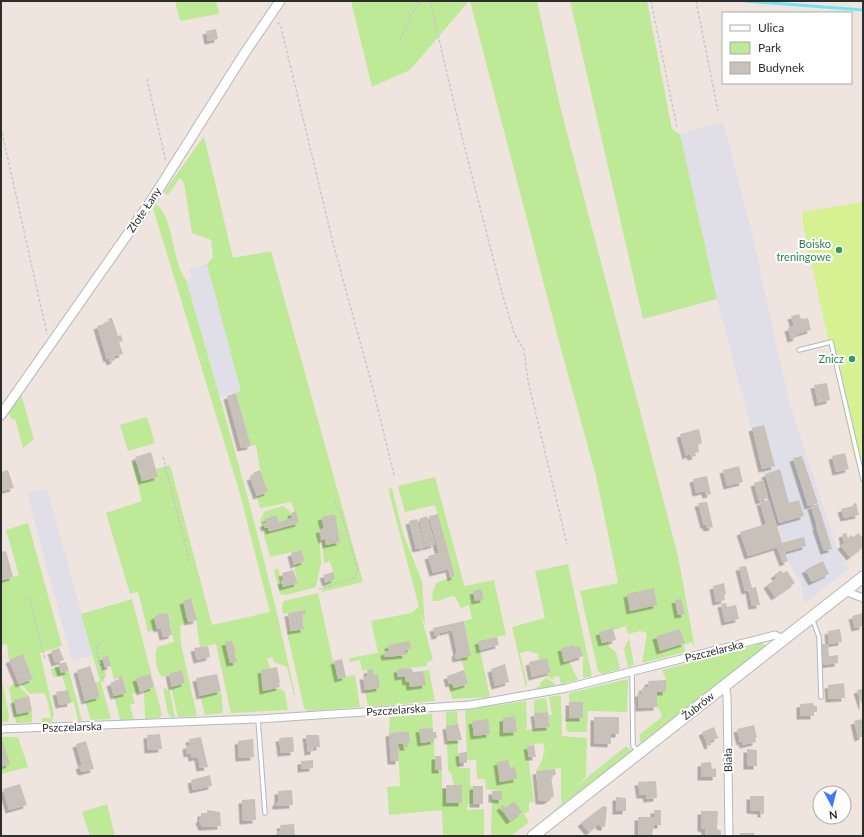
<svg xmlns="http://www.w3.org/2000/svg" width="864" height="837" font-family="Lato,sans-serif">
  <defs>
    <filter id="shadow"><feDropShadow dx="-3.5" dy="3.5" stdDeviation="0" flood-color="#0004"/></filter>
  </defs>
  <rect width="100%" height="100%" fill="#efe5de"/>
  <path fill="#e0dfe7" d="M723,122L752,233L788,398L839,554L850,568L805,603L800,581L788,561L775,520L717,299L680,134Z
    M207,264L242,391L220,397L186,280L192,278L189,269Z
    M47,488L93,655L72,661L27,493Z"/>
  <path fill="#bee997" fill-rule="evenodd" d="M175,1H216L219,14L180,21Z
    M351,1H469L410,70L372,87Z
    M470,1H537L560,106L678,556L695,649L692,642L684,645L685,652L642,663L647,633L640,631L628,634L626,626L613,630V628L599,632L602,643L608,642L609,647L616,652L620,669L602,674L598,671L580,591L618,583L617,577L596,476L558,338Z
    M570,1H647L672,129L680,134L717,299L643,319Z
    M204,136L233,258L271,251L363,582L321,592L326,583L335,579L330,561L324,563L322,540L325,539L327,545L340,541L334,514L321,517L324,528L319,530L321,563L316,587L286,595L280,594L274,570L278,568L283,587L298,583L294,569L296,568L294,565L305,561L301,550L270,557L260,520L265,511L283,506L289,510L292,518L279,522L276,515L266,519L267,522L263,524L265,528L268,527L270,532L299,523L291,502L260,508L257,496L268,492L260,470L256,445L251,446L236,393L241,391L207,264L213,257L211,240L192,233L184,183L180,178L168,195L164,192Z
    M156,204C175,220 171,260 186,280C226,418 266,554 295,695H294L287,667L274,662L272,657L267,659L270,668L261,681L263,690C286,688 284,685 288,710L231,713L216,644L200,647C197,631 197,615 191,598L183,601L188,622L180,626L181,644L197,716L178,717L171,687L185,683L182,670L169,673V675L162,677C156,670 154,656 157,647L174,642L168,613L159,614L154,617L157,629L148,632L138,592L130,594L106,513L142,501L132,463L136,462L142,481L158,477L156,469L170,465L212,625L270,612L240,494L153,208Z
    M21,394L34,439L23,448L15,418L13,420L8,413Z
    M147,417L155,443L128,451L120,425Z
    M435,477L465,588V586L494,580L506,635L478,641L490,697L452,699L449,684L452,683L454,688L468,684L461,658L471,655L464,621L472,619L469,605L461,608L455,597L451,596L439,601H433L432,594L436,583L455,576L435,505L405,512L398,486Z
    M392,488L403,533L422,582L425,625L421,615L433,660L427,662V666L397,669L398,677L405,676L406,682L425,684L423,671L429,670L435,701L368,707L365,690L380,688L378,674L373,675L372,669L362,671L360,660L350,662L349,658L334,661L338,678L355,675L360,707L307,711L304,708L287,632L304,629L302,615L305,610L283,614L282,606L284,601L318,593L333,661L378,653L371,621L411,613L419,607L388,489ZM410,642L411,649L405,650L406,655L385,657L384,652L389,651L388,645Z
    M28,523L62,646L40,653L54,714L52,722H42V718H51L47,699L44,693L30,694L21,684L33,679L23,654L9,660L7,644L1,645V581L19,575L6,530Z
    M568,564L592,676L584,678L583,676V656L580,646L574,647V645L561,648L564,662L569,661L578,680L561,684L559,676L553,677V680L547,676L546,673L551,671L547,658L539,660L538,654L527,651L520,653L527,683L526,688L512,627L545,618L535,571Z
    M132,599L162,715L159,718L145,719L144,691L154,687L150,674L136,678L140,692L132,694L135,703L130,705L134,720H120L114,696L127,692L122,676L114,679L108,656L102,657L106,676L101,683L111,719L91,720L85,701L100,697L95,683L100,681L81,614Z
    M629,638L634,665L628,667L624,649Z
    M760,642L766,646L641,743L639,735L662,717L660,710L657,707V692L666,691V680L662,670L754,646Z
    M59,667L61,673L69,671L82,721H78L74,702L71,703L62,676L53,677L51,669Z
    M1,675L9,716L8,722H1Z
    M546,678L554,683L555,686L535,690V688L540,686V683Z
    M628,679L627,712L588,711L587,732H568L566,729V719L583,718V702H569V693Z
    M13,684H17L29,696L14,701L17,714L32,711V722L16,723L9,688Z
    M163,687L170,692L175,717H171L168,714Z
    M221,691L223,713L205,715L200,696Z
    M561,695L562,736L587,738L586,777L573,789L626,746L633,751L550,814L562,803L561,799V768L536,771L543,758V754L545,753L543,743L527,746L534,802L529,803V811L524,814L529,822L511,836H491L492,799H502V791L486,789L485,779H477L476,760H467L465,710L526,701L527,730L550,727L549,715H552L549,697Z
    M546,698L548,712L534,713V700Z
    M457,711L458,724L446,726V712Z
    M432,714L433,728L420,730L421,743L434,741L435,770H442V788H446V803H462V785H454L451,773L448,770L447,741L457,740L460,768H470V786H473V804H468L467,810L484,809V836H443L442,810L389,815L387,787L400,786L398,744H403V747H407V743L410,742L409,731L389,733L390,717Z
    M1,737H18L28,767L1,774Z
    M107,804L115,836H90L82,812Z"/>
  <path fill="#d6f192" d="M863,202V460L855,462L803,225L802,212Z"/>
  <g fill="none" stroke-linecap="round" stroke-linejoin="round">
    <path stroke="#6ae6f8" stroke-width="3" d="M746,1L863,10"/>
  </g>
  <path fill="#c8c1b9" filter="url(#shadow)" d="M216,29L218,39L208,41L206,31Z
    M799,314L801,319L808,318L811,330L796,334L797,337L791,339L788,328L794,326L791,316Z
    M112,318L118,336L121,335L123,341L119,342L123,354L114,356L115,360L110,362L109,358L107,359L97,326L109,322L108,319Z
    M827,383L830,400L818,403L814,385Z
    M236,393L251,446L241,448L227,396Z
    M764,425L775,466L762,469L752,428Z
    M699,429L702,443L698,445L699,452L695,453L696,456L691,457L690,454L686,456L680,434Z
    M151,452L158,477L142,481L135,457Z
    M845,453L849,469L836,472L832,456Z
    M802,456L818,503L808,506L793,458Z
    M739,466L743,482L727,486L723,470Z
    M780,469L789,503L799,500L804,516L779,523L765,474Z
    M8,470L14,488L2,491L1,472Z
    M260,470L268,492L257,496L250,477L254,476L253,473Z
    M707,476L711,494L706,495L705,491L696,493L693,479Z
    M763,480L768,498L759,501L754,483Z
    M769,500L782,543L804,537L806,546L785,552L788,561L783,563L777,547L748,556L740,532L766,524L760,502Z
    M707,502L713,527L707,528L706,525H704L698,503Z
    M856,503L859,515L844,518L841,509L853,506V504Z
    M818,504L832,549L824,551L816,527H817L811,506Z
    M296,511L299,523L269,531L268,527L265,528L263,524L267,522L265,519L276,515L279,522L292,518L291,513Z
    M335,514L340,542L326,545L325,539L322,540L319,530L324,528L321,517Z
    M438,514L455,576L451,578L449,569L433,573L428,556L439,553L429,516Z
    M427,516L435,544L426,547L419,519Z
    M417,519L425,547L416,549L409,521Z
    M846,533L848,538L851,535L853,537L859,533L863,539V547L850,557L841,546L844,543L842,534Z
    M301,550L305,561L294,565L291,553Z
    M6,551L13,577L3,580L1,573V552Z
    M823,561L829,574L812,582L805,570Z
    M746,566L752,588L756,587L760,605L752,606L749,590L745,591L739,567Z
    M293,570L298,583L283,587L281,581L284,580L282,573Z
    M781,570L783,573L787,571L795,583L775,597L767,585L777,578L774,575Z
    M333,572L335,579L326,583L323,575Z
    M724,583L726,594L724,595L725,600L716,602L713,586Z
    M654,588L657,605L630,611L627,594Z
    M481,589L484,599L475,601L473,591Z
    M191,598L197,620L188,622L183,601Z
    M681,599L685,614L678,615L675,600Z
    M726,603L727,607L736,605L739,619L725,622L721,604Z
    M305,610L306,614L302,615L304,629L291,631L288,613Z
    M168,613L172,635L163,637L161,628L157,629L154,617L159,614Z
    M863,613V626L855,628L852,616Z
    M464,621L471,656L456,659L455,653H457L452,630L440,633V635L435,636L433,628Z
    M613,628L616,640L602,643L599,632Z
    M680,629L685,643L660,651L656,636Z
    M840,629L842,642L829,644L828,631Z
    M497,637L499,645L480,650L478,641Z
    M232,641L236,651L234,652L237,662L230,663L225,642Z
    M410,641L411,649L405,650L406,655L385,657L384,652L389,651L388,645Z
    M822,644H828L829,656L838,655V663L823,665Z
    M574,645V647L580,646L583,656L564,662L561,648Z
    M208,646L210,657L197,660L194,648Z
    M59,648L64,660L55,663L51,651Z
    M23,654L33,679L19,684L9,660Z
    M108,656L111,666L105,667L102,657Z
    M547,658L551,672L532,677L529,662Z
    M342,659L346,677L338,679L334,661Z
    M66,662L69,671L61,673L58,664Z
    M505,664L509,682L495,686L491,669Z
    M90,666L100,697L85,701L77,670Z
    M277,667L280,682H279L280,687L263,691L261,670Z
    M407,668L412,669L413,672L423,671L426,685L410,687L409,681L406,682L405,676L398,677L397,669Z
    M373,669V675L378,674L380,688L365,690L363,676H368L367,670Z
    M182,670L185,683L172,687L169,673Z
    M464,670L468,684L454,688L452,683L449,684L447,676Z
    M150,674L154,687L140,692L136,678Z
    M217,674L221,691L200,696L196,678Z
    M122,676L127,693L114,696L110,683L119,680L118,677Z
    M666,680V692H657V707L639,708L638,693H641L643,687H649L648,681Z
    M844,683L845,698L829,699L828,685Z
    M862,689L863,691V708L857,690Z
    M68,690L71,703L59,705L56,692Z
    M29,696L32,711L17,714L14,700Z
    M569,702H583V718H569Z
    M813,703L814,706H817V712H814V716H800V704Z
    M548,712L550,727L536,728L534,713Z
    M515,716L517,732L503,733V718Z
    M594,717H619V734H611V744L594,743Z
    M488,719L490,734L474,736L472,721Z
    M863,719V736L858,738L854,721Z
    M458,724L462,740L448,741L446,726Z
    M754,725L757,738H755L756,742L743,745L742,741L740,742L737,729Z
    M714,727L718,738L710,741L711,745L708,746L702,732Z
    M433,728V732H436L437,738L434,739V741L421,743L419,729Z
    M409,731L410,743H407L408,747H403V744H398L399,761H391L389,733Z
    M160,734L162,749L148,750L147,735Z
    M306,735H319L320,747H314V751L308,752Z
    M201,737L208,767L200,768L198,757L192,758L191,753L187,754L186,746L190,745L189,739Z
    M293,737L294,752L281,753L279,738Z
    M253,739L254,757L239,758L238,741Z
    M2,740L10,764L1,767V741Z
    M86,741L94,769L83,772L81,771L79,766L82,765L76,744Z
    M534,745L536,757H529L527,746Z
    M747,749L757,750V766H747Z
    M467,752V763H460L459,753Z
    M435,756H441L442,770H435Z
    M313,760V768L301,769V761Z
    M508,760L510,768L515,767L517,779L500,782L497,762Z
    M711,762L712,769L716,768V777H701V763Z
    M555,769L556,775L551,776L554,796L547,801H539L536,771Z
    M210,775L212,786L193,790L191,780Z
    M656,781L657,798L647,799L646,795H640L638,782Z
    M20,784L27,805L9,810L3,789Z
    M446,785H462V803H446Z
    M473,786H483V804H473Z
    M292,790L293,805L276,806V802H278V791Z
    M492,791H502V800L492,799Z
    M750,796H764V814H761V811L750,810Z
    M616,797L626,798V811H616Z
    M255,799L256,820L243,821L242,800Z
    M514,801L522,812L510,821L500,807L503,805L506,808Z
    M603,806L607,807L605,827H601L599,824L589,832L581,823Z
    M207,810L220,812L221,826L202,827L199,820L201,818V813H207Z
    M654,810H661V825H654L652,835H638V817H654Z
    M701,811H718L717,829L721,831V836H705V829L701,828Z
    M294,824L295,836H278V832L281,831L280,825Z
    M740,833H754V836H740Z"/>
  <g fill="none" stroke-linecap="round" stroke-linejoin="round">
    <defs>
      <path id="service" d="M799,350L831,342L863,479
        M812,618L819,637L821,697
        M632,672L633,746L638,751
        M258,719L265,813"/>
      <path id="minor" d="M845,591L863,598
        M725,685L727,696L729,836
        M1,729L258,719L470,705L567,688L775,635L782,639"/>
      <path id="tertiary" d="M1,415L153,198L244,54L280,1"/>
      <path id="secondary" d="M533,836L863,577"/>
    </defs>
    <use href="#service" stroke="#b2b7c1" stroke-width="5.5"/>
    <use href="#minor" stroke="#b2b7c1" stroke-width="9"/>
    <use href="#tertiary" stroke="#b2b7c1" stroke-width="11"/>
    <use href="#secondary" stroke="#b2b7c1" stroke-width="13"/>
    <path stroke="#c8c8c8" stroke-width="1.5" stroke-dasharray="3 2" stroke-linecap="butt" d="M430,1L462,137L502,293L514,333L524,350L528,381L567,544
      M651,1L677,127
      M696,1L718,111
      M278,22L281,27L334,247L373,389L394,475
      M400,40L409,18L421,1
      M147,79L166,162
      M1,128L47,334
      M163,457L190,563
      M319,589L354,578L358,571L341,513L334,501
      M29,597L45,659
      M100,644L96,646L104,682"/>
    <use href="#service" stroke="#fff" stroke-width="3.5"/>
    <use href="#minor" stroke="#fff" stroke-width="7"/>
    <use href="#tertiary" stroke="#fff" stroke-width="9"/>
    <use href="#secondary" stroke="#fff" stroke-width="11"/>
  </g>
  <g fill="#2e9e5b" stroke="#fff" stroke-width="1.5">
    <circle cx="839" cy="250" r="4"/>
    <circle cx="852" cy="359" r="4"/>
  </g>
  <g text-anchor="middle" stroke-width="4" stroke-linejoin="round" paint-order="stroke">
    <g font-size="11" fill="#2d2d2d" stroke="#fff">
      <text transform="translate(144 210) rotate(-56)" y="4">Złote Łany</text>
      <text transform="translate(714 651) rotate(-14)" y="4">Pszczelarska</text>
      <text transform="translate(698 706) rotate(-38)" y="4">Żubrów</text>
      <text transform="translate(396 710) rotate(-4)" y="4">Pszczelarska</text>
      <text transform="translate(72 727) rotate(-2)" y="4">Pszczelarska</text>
      <text transform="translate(728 760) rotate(-91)" y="4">Biała</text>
    </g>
    <g font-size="11" fill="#27864d" stroke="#fff" text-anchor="end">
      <text x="831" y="248">Boisko<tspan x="831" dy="13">treningowe</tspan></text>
      <text x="844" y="363">Znicz</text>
    </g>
  </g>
  <rect width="864" height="837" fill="none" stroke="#2d2d2d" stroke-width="4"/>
  <rect x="722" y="12" width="130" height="72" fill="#ffffff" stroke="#ababab"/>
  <rect x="730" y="25" width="20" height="6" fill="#ffffff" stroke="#ababab"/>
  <text x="758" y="32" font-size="12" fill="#2d2d2d">Ulica</text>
  <rect x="730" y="42" width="20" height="12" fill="#bee997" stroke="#ababab"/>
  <text x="758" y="52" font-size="12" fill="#2d2d2d">Park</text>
  <rect x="730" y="62" width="20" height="12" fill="#c8c1b9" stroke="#ababab"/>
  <text x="758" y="72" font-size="12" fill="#2d2d2d">Budynek</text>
  <g transform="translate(832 805) rotate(173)"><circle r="19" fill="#ffffff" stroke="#ababab"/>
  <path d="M0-3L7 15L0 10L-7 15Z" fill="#3b7aff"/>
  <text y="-6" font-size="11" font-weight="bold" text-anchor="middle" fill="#2d2d2d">N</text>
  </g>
</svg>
